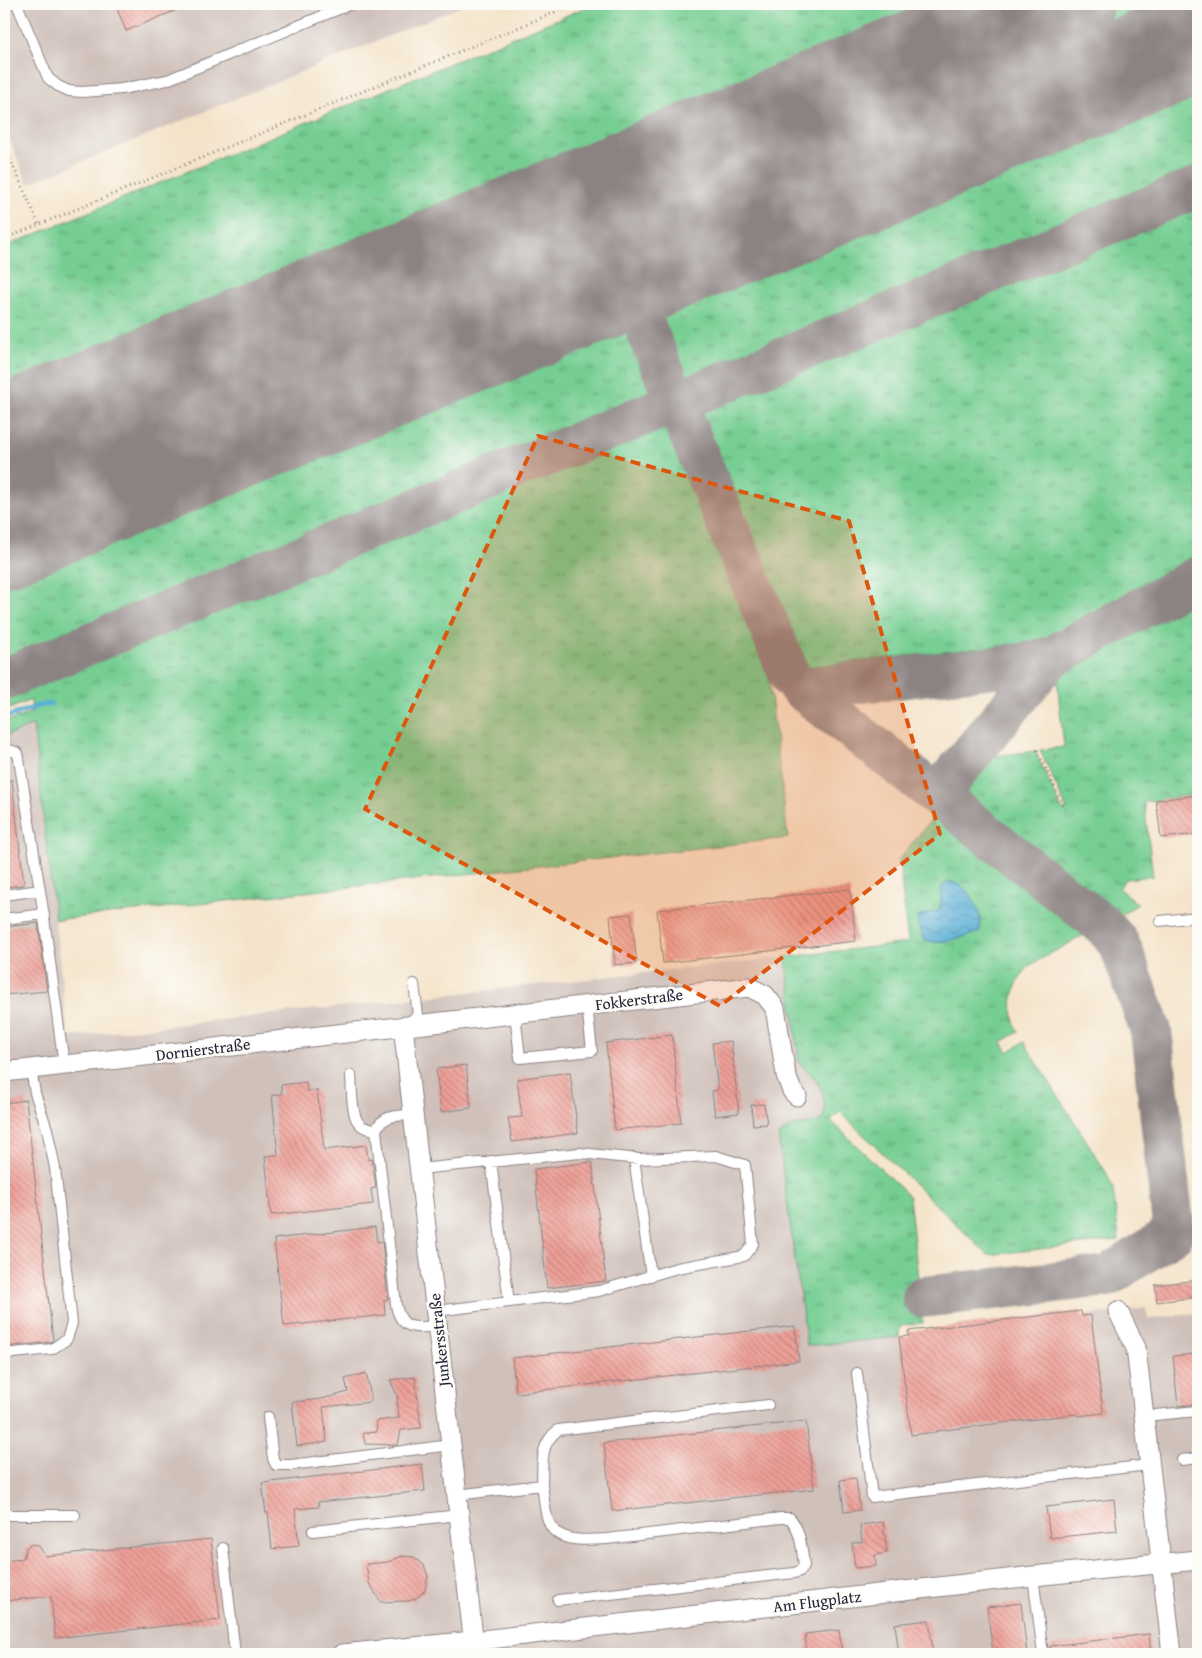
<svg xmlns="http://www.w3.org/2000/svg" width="1202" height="1658" font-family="'Gentium Book Plus',serif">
  <defs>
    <pattern id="grass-tufts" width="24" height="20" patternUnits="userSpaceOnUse" patternTransform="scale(1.25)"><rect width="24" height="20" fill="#76ce93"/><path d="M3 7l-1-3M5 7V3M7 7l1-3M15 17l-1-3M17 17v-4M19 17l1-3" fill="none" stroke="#60a779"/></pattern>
    <pattern id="water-waves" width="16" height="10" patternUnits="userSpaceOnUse" patternTransform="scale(1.25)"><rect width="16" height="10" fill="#59aed5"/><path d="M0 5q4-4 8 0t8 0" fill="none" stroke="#498dae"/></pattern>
    <pattern id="building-back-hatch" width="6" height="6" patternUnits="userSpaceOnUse" patternTransform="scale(1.25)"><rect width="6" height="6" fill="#eea098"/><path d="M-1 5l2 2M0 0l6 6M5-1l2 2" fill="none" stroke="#c0827d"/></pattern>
  </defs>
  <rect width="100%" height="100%" fill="#fdfcf7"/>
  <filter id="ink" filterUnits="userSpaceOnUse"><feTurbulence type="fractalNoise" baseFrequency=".02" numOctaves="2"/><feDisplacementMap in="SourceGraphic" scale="10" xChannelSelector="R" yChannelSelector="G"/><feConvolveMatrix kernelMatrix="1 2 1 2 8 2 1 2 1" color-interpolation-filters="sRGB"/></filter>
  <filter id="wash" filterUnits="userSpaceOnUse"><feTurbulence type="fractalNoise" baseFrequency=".0096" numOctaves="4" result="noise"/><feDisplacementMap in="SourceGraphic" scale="20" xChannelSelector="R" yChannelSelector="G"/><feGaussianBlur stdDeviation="1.12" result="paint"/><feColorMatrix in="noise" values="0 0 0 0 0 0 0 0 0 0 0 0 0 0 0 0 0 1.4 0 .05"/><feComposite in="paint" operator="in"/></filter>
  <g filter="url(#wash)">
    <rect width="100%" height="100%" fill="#f4e3c9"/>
    <path fill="#cfc0ba" d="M4,4H467L28,184L4,126Z
      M33,725L68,1037L786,957L799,1062L816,1080L825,1104L823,1120L810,1124L791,1126L807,1346L899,1337L911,1435L936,1432V1431L1077,1414V1416L1102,1413L1091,1315L1146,1308L1148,1319L1198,1313V1654H4V737Z"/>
    <path fill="url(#grass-tufts)" stroke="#4c7867" fill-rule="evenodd" d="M594,4H1198V11L4,503V247Z
      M1198,71V174L688,384L652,296Z
      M1198,199V564L1053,643L1052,640L806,667L701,414L706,403Z
      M618,310L655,398L4,666V563Z
      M655,424L668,429L768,671L788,838L55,920L33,725L4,737V723L32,712L31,700L4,711V692Z
      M1198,592V769L1193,770L1195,795L1144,802L1153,876L1125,879L1119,889L1138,904L1116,918H1112L959,798L957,789L984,757L1035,751L1062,810H1067L1040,750L1064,747L1056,670Z
      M940,809L1093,930L1032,964C1012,981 1007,1009 1018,1032L1002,1042L1008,1052L1024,1042L1106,1172L1113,1188L1119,1240L988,1255L840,1112L831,1121L909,1196L923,1323L903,1325L899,1329V1337L807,1346L778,1136L791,1126L810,1124L823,1120L825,1104L821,1090L816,1080L799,1062L786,957L908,943L899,859ZM942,886L973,934L937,942H932L923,938L918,919L921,915L928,914L939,910C943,902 940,895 942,886Z"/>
    <path fill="url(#water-waves)" stroke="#3e6888" d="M949,881C954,883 960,884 964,888C974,896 985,920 979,932C963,937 942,945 925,940L918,925V917L939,910C943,901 940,895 942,886Z"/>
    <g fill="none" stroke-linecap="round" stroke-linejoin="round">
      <path stroke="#59aed5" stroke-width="5" d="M4,718L38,706L51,704"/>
      <path stroke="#8b8282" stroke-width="42" d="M591,197L787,669L792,680L801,689L1103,925L1117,941L1122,951L1151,1031L1174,1233L1108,1276L923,1297
        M4,679L1198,187
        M801,689L1023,664L1054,656L1198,577
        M938,794L1043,667L1054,656"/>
      <path stroke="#8b8282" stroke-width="106" d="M4,440L1060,4
        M4,533L1198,41"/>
    </g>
    <g id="blocks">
      <path fill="url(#building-back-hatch)" d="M115,4H191L126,31Z
        M12,780L24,885L4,887V781Z
        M1198,795V834L1161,838L1156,800Z
        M850,889L856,941L663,963L657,910Z
        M631,914L637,963L615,965L610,916Z
        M38,923L47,991L4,995V927Z
        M672,1035L681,1123L615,1130L606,1043Z
        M731,1041L739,1113L715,1116L712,1091L718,1090L712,1043Z
        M466,1065L471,1108L441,1112L436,1069Z
        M570,1072L578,1133L512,1142L508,1118L522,1117L517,1079Z
        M306,1082L307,1091L317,1090L324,1150L366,1145L368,1160L372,1159L376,1188L371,1189L373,1204L271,1215L265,1156L278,1155L272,1095L282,1094L281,1085Z
        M26,1100L53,1340L51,1342L4,1347V1103Z
        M764,1104L767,1124L753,1125L751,1105Z
        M592,1162L606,1281L547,1288L534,1169Z
        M375,1227L377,1242H382L388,1299L384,1300L385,1315L284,1326L274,1239Z
        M1198,1280V1297L1157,1302L1155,1285Z
        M1081,1311L1082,1316L1091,1315L1103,1413L1077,1416V1414L936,1431V1432L911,1435L899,1337L909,1336L908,1331Z
        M795,1326L799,1361L516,1393L512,1358Z
        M1194,1354L1198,1355V1404L1178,1406L1173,1356Z
        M366,1373L369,1386L371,1402L323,1407L327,1442L297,1446L292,1402L322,1399L348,1392L345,1379Z
        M415,1377L421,1428L401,1430L398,1445L365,1444L363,1433L377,1432L376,1421L399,1418L397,1395L390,1380Z
        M806,1421L814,1489L612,1511L604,1443Z
        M422,1464L425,1491L318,1502L319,1507L295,1509L299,1546L272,1549L268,1512L266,1513L262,1483Z
        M856,1478L860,1510L844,1512L840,1480Z
        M1114,1499L1117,1531L1050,1538L1046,1507Z
        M883,1522L887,1553L875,1555L876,1566L855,1568L852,1543L862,1542L860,1525Z
        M211,1539L220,1620L55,1638L51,1596L4,1601V1561L23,1559L26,1548L32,1544L39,1546L45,1556Z
        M402,1556L414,1557L424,1565L428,1576L425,1590L415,1599L408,1601L381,1602L369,1583L366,1564L388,1562Z
        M1021,1603L1027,1654H993L987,1607Z
        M929,1620L933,1654H899L895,1624Z
        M839,1630L842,1654H807L805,1634Z
        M1149,1634L1151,1654H1051L1050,1646Z"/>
    </g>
  </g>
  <g filter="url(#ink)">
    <use href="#blocks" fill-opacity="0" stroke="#8b8282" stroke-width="1"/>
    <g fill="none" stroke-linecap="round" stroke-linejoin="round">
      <defs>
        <path id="service" d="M17,4L48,78L58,86L69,91L82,92L122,89L167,80L351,4
          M4,748L18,753L42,903L64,1065
          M4,895L40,890
          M4,919L44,914
          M1160,921L1198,917
          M515,1013L520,1058L592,1051L587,1005
          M408,1023L418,1015L414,984
          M351,1075C352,1086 351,1113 358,1122C362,1128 369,1129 376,1130
          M413,1115C398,1116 383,1114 376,1130L396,1305C401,1331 416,1328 437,1326
          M634,1158L651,1276
          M491,1161L509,1302
          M419,1169L580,1153L639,1159L716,1156L745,1165L753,1244L744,1256L677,1268L599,1291L436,1311
          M4,1354L52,1349L67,1339L72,1323L55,1168L47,1129L35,1093L31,1069
          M857,1373L872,1497L1149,1465
          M1144,1416L1198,1411
          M268,1417L273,1459L276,1465H291L451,1445
          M1182,1460L1198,1458
          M542,1485C544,1496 544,1509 548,1520C555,1544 587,1540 607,1539L781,1518H790C801,1531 802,1550 804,1566L800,1571L794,1573L558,1600
          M456,1495L542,1485C543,1463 539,1445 558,1430L768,1405
          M4,1515H75
          M313,1531L459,1515
          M223,1548L235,1654
          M1033,1576L1043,1654"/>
        <path id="minor" d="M403,1026L475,1654
          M4,1072L749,987L765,995L775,1008L786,1075L792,1091L797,1096
          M1118,1311L1136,1348L1172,1654
          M342,1654L473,1641L1033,1576L1198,1560"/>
      </defs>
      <use href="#service" stroke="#8b8282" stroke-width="12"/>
      <use href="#minor" stroke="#8b8282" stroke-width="21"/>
      <path stroke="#8b8282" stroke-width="3" stroke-dasharray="1 4" stroke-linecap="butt" d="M4,145L39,225
        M4,239L575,4
        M1037,750L1065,810"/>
      <use href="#service" stroke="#fff" stroke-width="10"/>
      <use href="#minor" stroke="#fff" stroke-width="19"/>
    </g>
  </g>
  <path fill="#de560e" fill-opacity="0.2" stroke="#de560e" stroke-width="4" stroke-dasharray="10 6" stroke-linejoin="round" d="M538,436L849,521L940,834L720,1006L365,809Z"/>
  <g text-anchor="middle" stroke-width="5" stroke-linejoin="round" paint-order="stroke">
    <g font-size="16" fill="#22223b" stroke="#fdfcf7">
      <text transform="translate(639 999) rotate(-7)" y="6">Fokkerstraße</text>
      <text transform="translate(203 1049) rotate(-7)" y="6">Dornierstraße</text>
      <text transform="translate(439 1340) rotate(-96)" y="6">Junkersstraße</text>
      <text transform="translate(817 1601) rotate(-7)" y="6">Am Flugplatz</text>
    </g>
  </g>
  <rect width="1202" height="1658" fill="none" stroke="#fdfcf7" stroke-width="20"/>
</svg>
